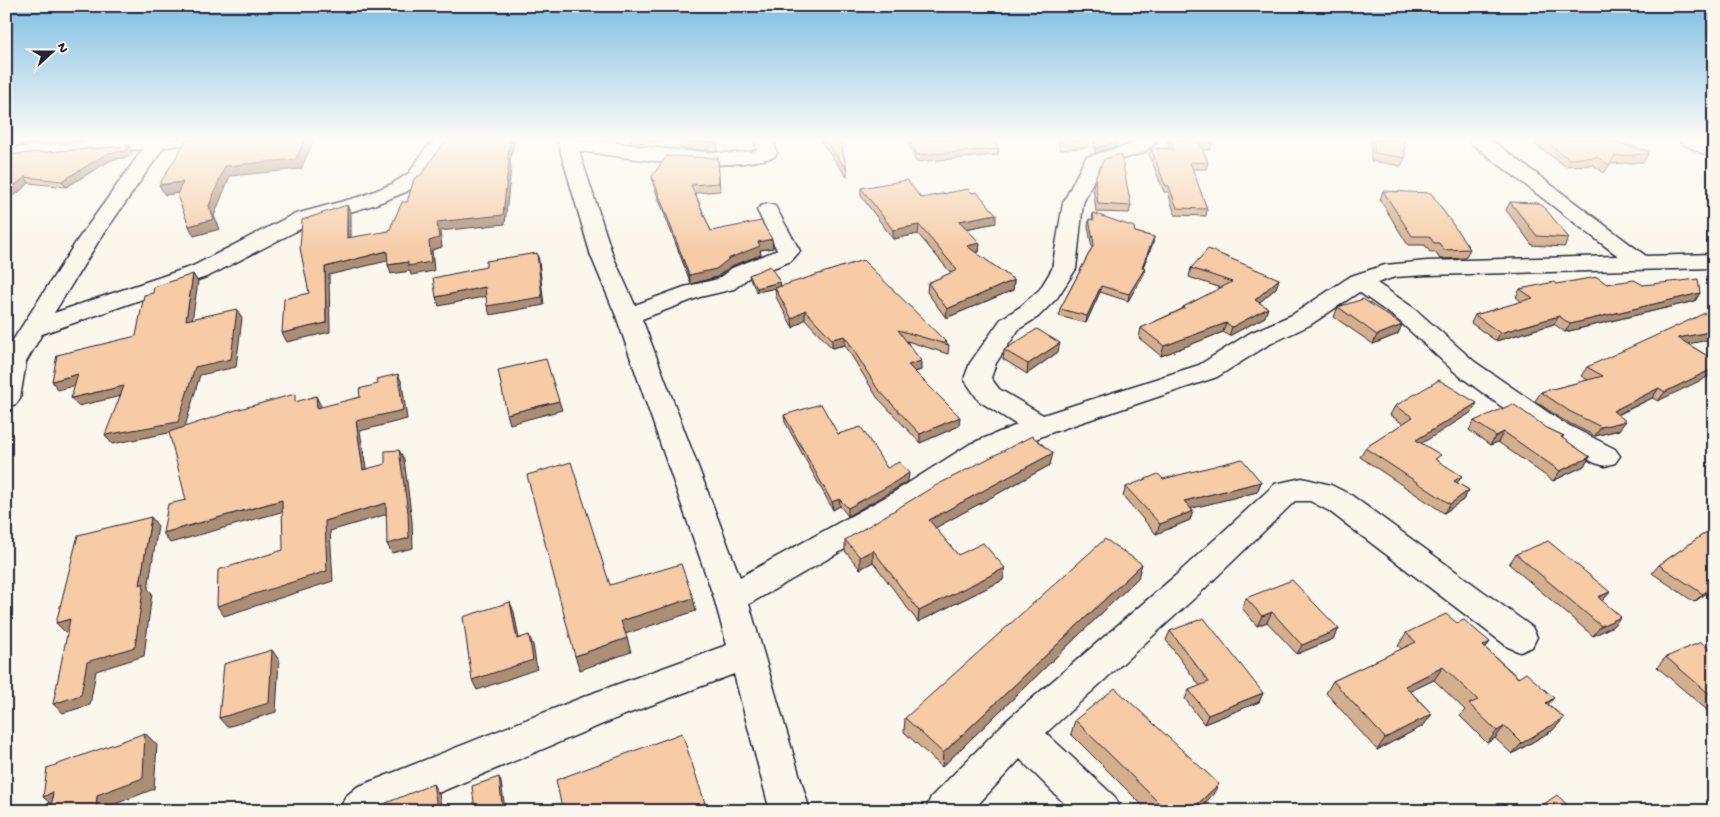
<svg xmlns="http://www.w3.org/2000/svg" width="1720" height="817" font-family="'Gochi Hand',sans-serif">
  <rect width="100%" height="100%" fill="#fbf7ec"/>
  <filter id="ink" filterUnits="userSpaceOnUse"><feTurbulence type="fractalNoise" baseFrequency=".02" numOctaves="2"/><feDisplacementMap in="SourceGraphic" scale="10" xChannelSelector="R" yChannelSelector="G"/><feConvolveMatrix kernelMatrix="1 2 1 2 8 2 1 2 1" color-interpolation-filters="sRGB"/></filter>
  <g filter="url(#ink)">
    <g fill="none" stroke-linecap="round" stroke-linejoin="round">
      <defs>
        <path id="street" d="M122,139H201L199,143L164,147L98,242L54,313L193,266L292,215L362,196L392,184L409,173L426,148L437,139H457L440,156L423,181L406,192L376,204L308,225L209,276L42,334L26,362L20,398L16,404L6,407V351L76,242L143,149L6,160V148Z
          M557,139C608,139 659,151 710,152C726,153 742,154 757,150L755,139H773L777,153L774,157C714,174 641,159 579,151L613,256L635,305L684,287L718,279L732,268L775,251L777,250L757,210L761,206L768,204L775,206L800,251L791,261L748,278L734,289L700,297L642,319L740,577L891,494L970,444L1017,425L979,401L964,379L970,363L1001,319L1020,307L1040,289L1052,269L1063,203L1086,157L1129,145L1138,139H1153L1156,142L1143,153L1101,165L1083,203L1076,269L1057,298L1038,317L1019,329L996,363L991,378L999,389L1043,415L1199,365L1250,333L1292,315L1351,276L1385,265L1427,261L1618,256L1471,143L1469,139H1490L1646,256L1714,254V268L1427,275L1395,277L1377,283L1415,309L1475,362L1562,422L1615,449L1620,456L1615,463L1605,466L1595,463L1542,436L1457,374L1397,319L1359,292L1310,325L1268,345L1217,377L1050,433L990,458L913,510L749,604L810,811H770L734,674L622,716L395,811H339L345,797L357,787L596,692L727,645L714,598L616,316L591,256Z
          M1679,139H1702L1714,145V159L1681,143Z
          M1302,478L1331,485L1351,495L1532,627L1537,637L1532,647L1520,652L1508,647L1329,511L1310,501H1295L1199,594L1046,733L1115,797L1121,811H1072L1020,759L972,811H925L931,797L1006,721L1175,576L1275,484Z"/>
      </defs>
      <use href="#street" stroke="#22223b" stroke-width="3"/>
      <use href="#street" fill="#fbf7ec" fill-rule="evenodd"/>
    </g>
    <path fill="#d4af8e" stroke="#22223b" d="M20,139H113L23,145Z
      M630,139H717L718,151L680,148L679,140L630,143Z
      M819,139H840L847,170V177Z
      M907,139H993L999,149L998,155L916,162Z
      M1058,139H1089L1088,147L1060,150Z
      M1093,139H1118L1117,146L1095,153Z
      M1166,139H1211L1212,143L1210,150H1203L1208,163L1206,169H1192L1207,209L1206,216L1175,215L1168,192H1164L1149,154L1151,148H1170Z
      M1371,139H1404L1405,158L1401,166L1371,161Z
      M1539,139H1605L1648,154L1643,162L1610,164L1604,173L1593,165L1565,166L1536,145Z
      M129,146L132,152L129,157L111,160L66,187L29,183L15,195H11L6,199V155Z
      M718,158L720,191L695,193L711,231L772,239L773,248L760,250L761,255L731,266L717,277L691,284L653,184L652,176Z
      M1095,178L1131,206L1129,213L1096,212L1093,185Z
      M861,188L921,198L996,223L966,229L980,243L979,252L976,253L1014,280L1013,290L946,318L927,292L928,283L951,273L918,234L893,239L861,196Z
      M1383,191L1470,249L1465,258L1440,259L1435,252H1430L1425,245H1408L1380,200Z
      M1510,202L1569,238L1564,247L1532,245L1506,210Z
      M1093,213L1135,232L1154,237L1153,243L1143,267L1145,268L1144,274L1128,301L1100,292L1086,323L1059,316L1060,309L1092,248L1088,226L1089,219L1092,220Z
      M1191,268L1279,279L1276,288L1259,303L1265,317L1229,336L1223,332L1161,356L1139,338L1141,328L1182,309L1183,307L1221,288L1189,277Z
      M749,275L780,282L781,286L949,345L948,354L907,341L921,370L915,372L959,426L920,443L877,397L845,345L832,348L805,319L793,328L776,297L775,288L757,292L750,279Z
      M1556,284H1607L1643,285L1700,293L1695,301L1565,332L1554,324L1496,341L1471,323L1475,315L1522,302L1516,297L1520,289Z
      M1338,307L1398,334L1373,344L1334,317Z
      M1688,344L1714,360L1658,401L1652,398L1618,415L1619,430L1595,436L1563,420L1535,401L1541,392L1588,380L1581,376L1587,367Z
      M1004,350L1058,352L1027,374L1003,359Z
      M1395,406L1472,412L1421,443L1457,483L1469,490L1463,500L1444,513L1360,457L1365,448L1403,424L1390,415Z
      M784,415L838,434L887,468L908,481L890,492L848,516L840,506L833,510L785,422Z
      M1474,421L1547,428L1564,436L1562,438L1590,457L1584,466L1553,481L1498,442L1490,445L1469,430Z
      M1050,465L935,528L958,555L1003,580L918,622L873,562L860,569L845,551V540Z
      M1261,482L1257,492L1191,508L1193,511L1190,520L1156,534L1123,496L1126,487Z
      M1714,527V588L1694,602L1652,573L1659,565Z
      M1516,554L1610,592L1602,601L1613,626L1593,636L1509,564Z
      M1138,578L942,767L904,732L905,718Z
      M1246,598L1339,629L1333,639L1297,654L1267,622L1257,626L1242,608Z
      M1457,623L1490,642L1485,648L1564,718L1553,730L1512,754L1495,738L1487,743L1460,716L1465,710L1434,680L1410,691L1432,714L1423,726L1377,750L1326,693L1333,681L1402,649L1398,646L1406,633Z
      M1170,631L1263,693L1259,702L1204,724L1185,699L1189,690L1200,686L1166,640Z
      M1714,653V716L1657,667L1666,657Z
      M1075,720L1212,796L1197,811H1148L1071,734Z"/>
    <path fill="#ac8e74" stroke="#22223b" d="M305,139H314L301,169L230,176L214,216L220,229L194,236L189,226L225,166Z
      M426,139H435L428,144Z
      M511,139H513L514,142L510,162L511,167L505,224L440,231L442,247L432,250L434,271L411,275L410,271L391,274L388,265L408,262L429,241L437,222L507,159Z
      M1118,142L1117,146L1095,153L1096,148Z
      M129,146L132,152L129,157L111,160L66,187L62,181L108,153Z
      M25,177L29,183L15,195L11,189Z
      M183,182L188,192L165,195L159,185Z
      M6,189L11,195L6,199Z
      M347,205L351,214V247L347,238Z
      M996,214V223L959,230V221Z
      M919,225L918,234L893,239V230Z
      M1154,237L1153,243L1140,273L1142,267Z
      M772,239L773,248L760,250L761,255L731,266L717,277L691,284L689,275L758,242Z
      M980,243L979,252L966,255L967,246Z
      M387,251L391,260L329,275L330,332L287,342L282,333L326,323L325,267Z
      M537,253L539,261L544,305L490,315L487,306Z
      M1145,268L1144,274L1128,301L1129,294Z
      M193,274L198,282L191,328L186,320Z
      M1279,279L1276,288L1252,309L1255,300Z
      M1014,280L1013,290L946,318L947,309Z
      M780,282L781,287L757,292V288Z
      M1101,286L1100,292L1086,323L1087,316Z
      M485,287L488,296L439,306L436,297Z
      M1700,293L1695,301L1565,332L1570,324Z
      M1268,308L1265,317L1229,336L1232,327Z
      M237,309L242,318L236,367L200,375L184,430L112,444L105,435L195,367Z
      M805,310V319L793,328L792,319Z
      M1559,316L1554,324L1496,341L1500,333Z
      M1226,323L1223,332L1161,356L1164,346Z
      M1402,325L1398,334L1373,344L1377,335Z
      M1714,331V339L1672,347L1678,338Z
      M845,336V345L832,348V339Z
      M1060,343L1058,352L1027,374L1028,364Z
      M921,361V370L907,374L908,365Z
      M1714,368V374L1658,401L1665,392Z
      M78,374L84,383L58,390L52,381Z
      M398,374L402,383L407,419L360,431L368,480L363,470L356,421Z
      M124,386L130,394L78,406L71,398Z
      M1659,388L1652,398L1606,420L1613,411Z
      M316,396L321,406L322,418L317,408Z
      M559,401L562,410L510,424L507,414Z
      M1477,403L1472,412L1411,450L1416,440Z
      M960,417L959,426L920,443V434Z
      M1626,421L1619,430L1595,436L1601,427Z
      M1504,432L1498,442L1490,445L1496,436Z
      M399,450L404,459L412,521L413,548L392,553L387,544Z
      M1053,453L1050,465L928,532L929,520Z
      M1590,457L1584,466L1553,481L1560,471Z
      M909,473L908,481L890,492L848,516V508Z
      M1462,476L1456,485L1454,481Z
      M1261,482L1257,492L1181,511L1184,501Z
      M1469,490L1463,500L1444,513L1450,504Z
      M839,499L840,506L833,510L832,502Z
      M282,500L288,510L170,543L163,533Z
      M386,503L391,513L330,531L333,581L224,616L217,606L325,521Z
      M1193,511L1190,520L1156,534L1160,524Z
      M151,517L158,526L148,589L152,593L144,656L96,671L90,705L63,713L53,704L87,662L140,585Z
      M873,550V562L860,569V557Z
      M1142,564L1138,578L942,767L943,753Z
      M1005,568L1003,580L918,622L919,611Z
      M1714,585V588L1694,602L1703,594Z
      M1610,592L1602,601L1598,597Z
      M693,598L696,611L625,634L621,621Z
      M510,602L514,612L521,649L517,639Z
      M1272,612L1267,622L1257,626L1262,616Z
      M1621,617L1613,626L1593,636L1601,626Z
      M70,619L79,628L65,632L56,623Z
      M1339,629L1333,639L1297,654L1302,645Z
      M529,635L533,645L537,669L477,690L472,680Z
      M627,638L631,652L580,670L575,656Z
      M1490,642L1480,655L1483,646Z
      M272,650L279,660L276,712L227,727L219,718Z
      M1443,667L1434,680L1396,698L1405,686Z
      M1263,693L1259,702L1204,724L1208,715Z
      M1554,698L1543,710L1546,703Z
      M1432,714L1423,726L1377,750L1385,738Z
      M1564,718L1553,730L1512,754L1522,743Z
      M1505,726L1495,738L1487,743L1497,731Z
      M145,733L157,745L154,789L110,806L109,811H96L97,795Z
      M499,777L501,782L505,809L499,811H484Z
      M433,784L439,794L442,811H427Z
      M1219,784L1212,796L1197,811H1190Z
      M53,792L56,808L43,797Z
      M705,803L707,811H686V810Z"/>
    <path fill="#f6cba5" stroke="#22223b" d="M187,139H305L296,159L225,166L209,206L214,219L189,226L178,198V192L183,182L159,185Z
      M449,139H511L507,159H509L503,215L437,222L439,238L429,241L431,262L408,266V262L388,265L387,251L325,267L326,323L282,333L284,299L309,293L300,248L302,220L347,205V238L389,231L402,202H407L414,179L422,174L439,149Z
      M680,139H717V143L678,141Z
      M824,139H840L847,170Z
      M910,139H993L999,149L917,155Z
      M1061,139H1089L1061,142Z
      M1095,139H1118V142L1096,148Z
      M1170,139H1211L1212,143H1200L1208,163L1190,162L1207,209L1177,208L1169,186L1165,185L1151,148L1174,149Z
      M1374,139H1404L1405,158L1374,153Z
      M1542,139H1605L1648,151V154L1615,156L1609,165L1597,157L1569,159Z
      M129,146L126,151L108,153L62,181L25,177L11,189H6V155Z
      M1121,154L1131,206L1098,204L1095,178L1104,159Z
      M667,156L718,158L719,183L691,185L711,231L761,221L772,239L758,242L760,246L730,258L716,269L689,275L652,176Z
      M907,180L921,198L968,189L972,193L977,192L996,214L959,221L980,243L967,246L1014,280L947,309L928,283L957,270L919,225L893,230L861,188Z
      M1383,191L1431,193L1470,249L1444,250L1439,243H1434L1429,236H1412Z
      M1510,202L1538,203L1544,207L1569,238L1537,236Z
      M1093,213L1134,227L1135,232L1154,237L1142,267L1145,268L1129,294L1101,286L1087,316L1060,309L1094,244L1089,219L1094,220Z
      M1208,249L1279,279L1255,300L1268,308L1232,327L1226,323L1164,346L1141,328L1185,308L1183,307L1232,282L1191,268Z
      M537,253L542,297L487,306L485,287L436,297L433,278L486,267V261Z
      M863,260L949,345L898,330L921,361L908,365L960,417L920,434L877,388L845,336L832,339L805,310L792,319L775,288Z
      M770,266L780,282L757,288L749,275Z
      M193,274L186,320L237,309L231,359L195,367L178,422L105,435L124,386L71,398L78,374L52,381L57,355L136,336L144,295L153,293L154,287Z
      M1597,277L1607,284L1634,280L1643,285L1698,279L1700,293L1570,324L1559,316L1500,333L1475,315L1533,298L1520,289L1554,282L1556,284Z
      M1363,299L1402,325L1377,335L1338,307Z
      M1714,309V331L1678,338L1714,360V368L1665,392L1659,388L1613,411L1626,421L1601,427L1569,411L1541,392L1603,376L1587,367Z
      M1037,329L1060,343L1028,364L1004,350Z
      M546,359L559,401L507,414L498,370Z
      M398,374L403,410L356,421L363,470L385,464V451L399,450L408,512L409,538L387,544L386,503L325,521L327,571L217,606L218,570L283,550L282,500L163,533L168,504L186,500L169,432L236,410L295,394V402L316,396L317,408L360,397L359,389L378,384L377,379Z
      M1439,380L1477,403L1416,440L1441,455L1435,459L1462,476L1454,481L1469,490L1450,504L1365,448L1413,417L1395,406Z
      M821,404L838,434L861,427L887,468L899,462L909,473L890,485L848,508L839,499L832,502L784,415Z
      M1513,404L1547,428L1564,436L1561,437L1590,457L1560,471L1504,432L1496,436L1474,421Z
      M1032,436L1053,453L929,520L958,555L983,543L1005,568L919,611L873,550L860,557L845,540L933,487Z
      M1242,459L1261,482L1184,501L1193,511L1160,524L1126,487L1158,474L1163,479Z
      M571,462L610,585L681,564L693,598L621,621L627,638L575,656L527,475Z
      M151,517L140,585L144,583L135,647L87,662L81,695L53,704L70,619L56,623L78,535Z
      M1714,527V585L1703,594L1659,565Z
      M1105,539L1142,564L943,753L905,718Z
      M1548,541L1610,592L1598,597L1621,617L1601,626L1516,554Z
      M1292,580L1339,629L1302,645L1272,612L1262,616L1246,598Z
      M510,602L517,639L529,635L533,660L472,680L463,617Z
      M1446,614L1457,623L1464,620L1490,642L1483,646L1518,678L1526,673L1554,698L1546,703L1564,718L1522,743L1505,726L1497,731L1469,704L1478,700L1443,667L1405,686L1432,714L1385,738L1333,681L1416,642L1406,633Z
      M1204,618L1263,693L1208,715L1189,690L1209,682L1170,631Z
      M1701,642L1714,653V698L1666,657Z
      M272,650L269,703L219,718L224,664Z
      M1115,688L1219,784L1190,811H1154L1161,805L1075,720Z
      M145,733L143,778L97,795L96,811H51L53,792L43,797L47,768Z
      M682,733L705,803L686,811H555L562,808L556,780Z
      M499,777L502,804L484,811H475L472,786Z
      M433,784L437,806L427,811H387L386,803Z
      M1557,795L1574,811H1534Z"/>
  </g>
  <linearGradient id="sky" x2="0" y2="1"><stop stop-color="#7fbfe4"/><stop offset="0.55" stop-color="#fdfbf6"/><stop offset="1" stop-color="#fdfbf6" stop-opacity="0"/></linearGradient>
  <rect width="1720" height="253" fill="url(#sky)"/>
  <rect width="1720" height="817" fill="none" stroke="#fbf7ec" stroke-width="25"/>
  <rect x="12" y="12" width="1695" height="792" fill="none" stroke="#22223b" stroke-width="2" filter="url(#ink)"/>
  <g transform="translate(52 52) rotate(69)" stroke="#fbf7ec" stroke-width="4" paint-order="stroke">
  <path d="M0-4L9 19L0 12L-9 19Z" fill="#22223b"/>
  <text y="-8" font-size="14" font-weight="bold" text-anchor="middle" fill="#22223b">N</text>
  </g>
</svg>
